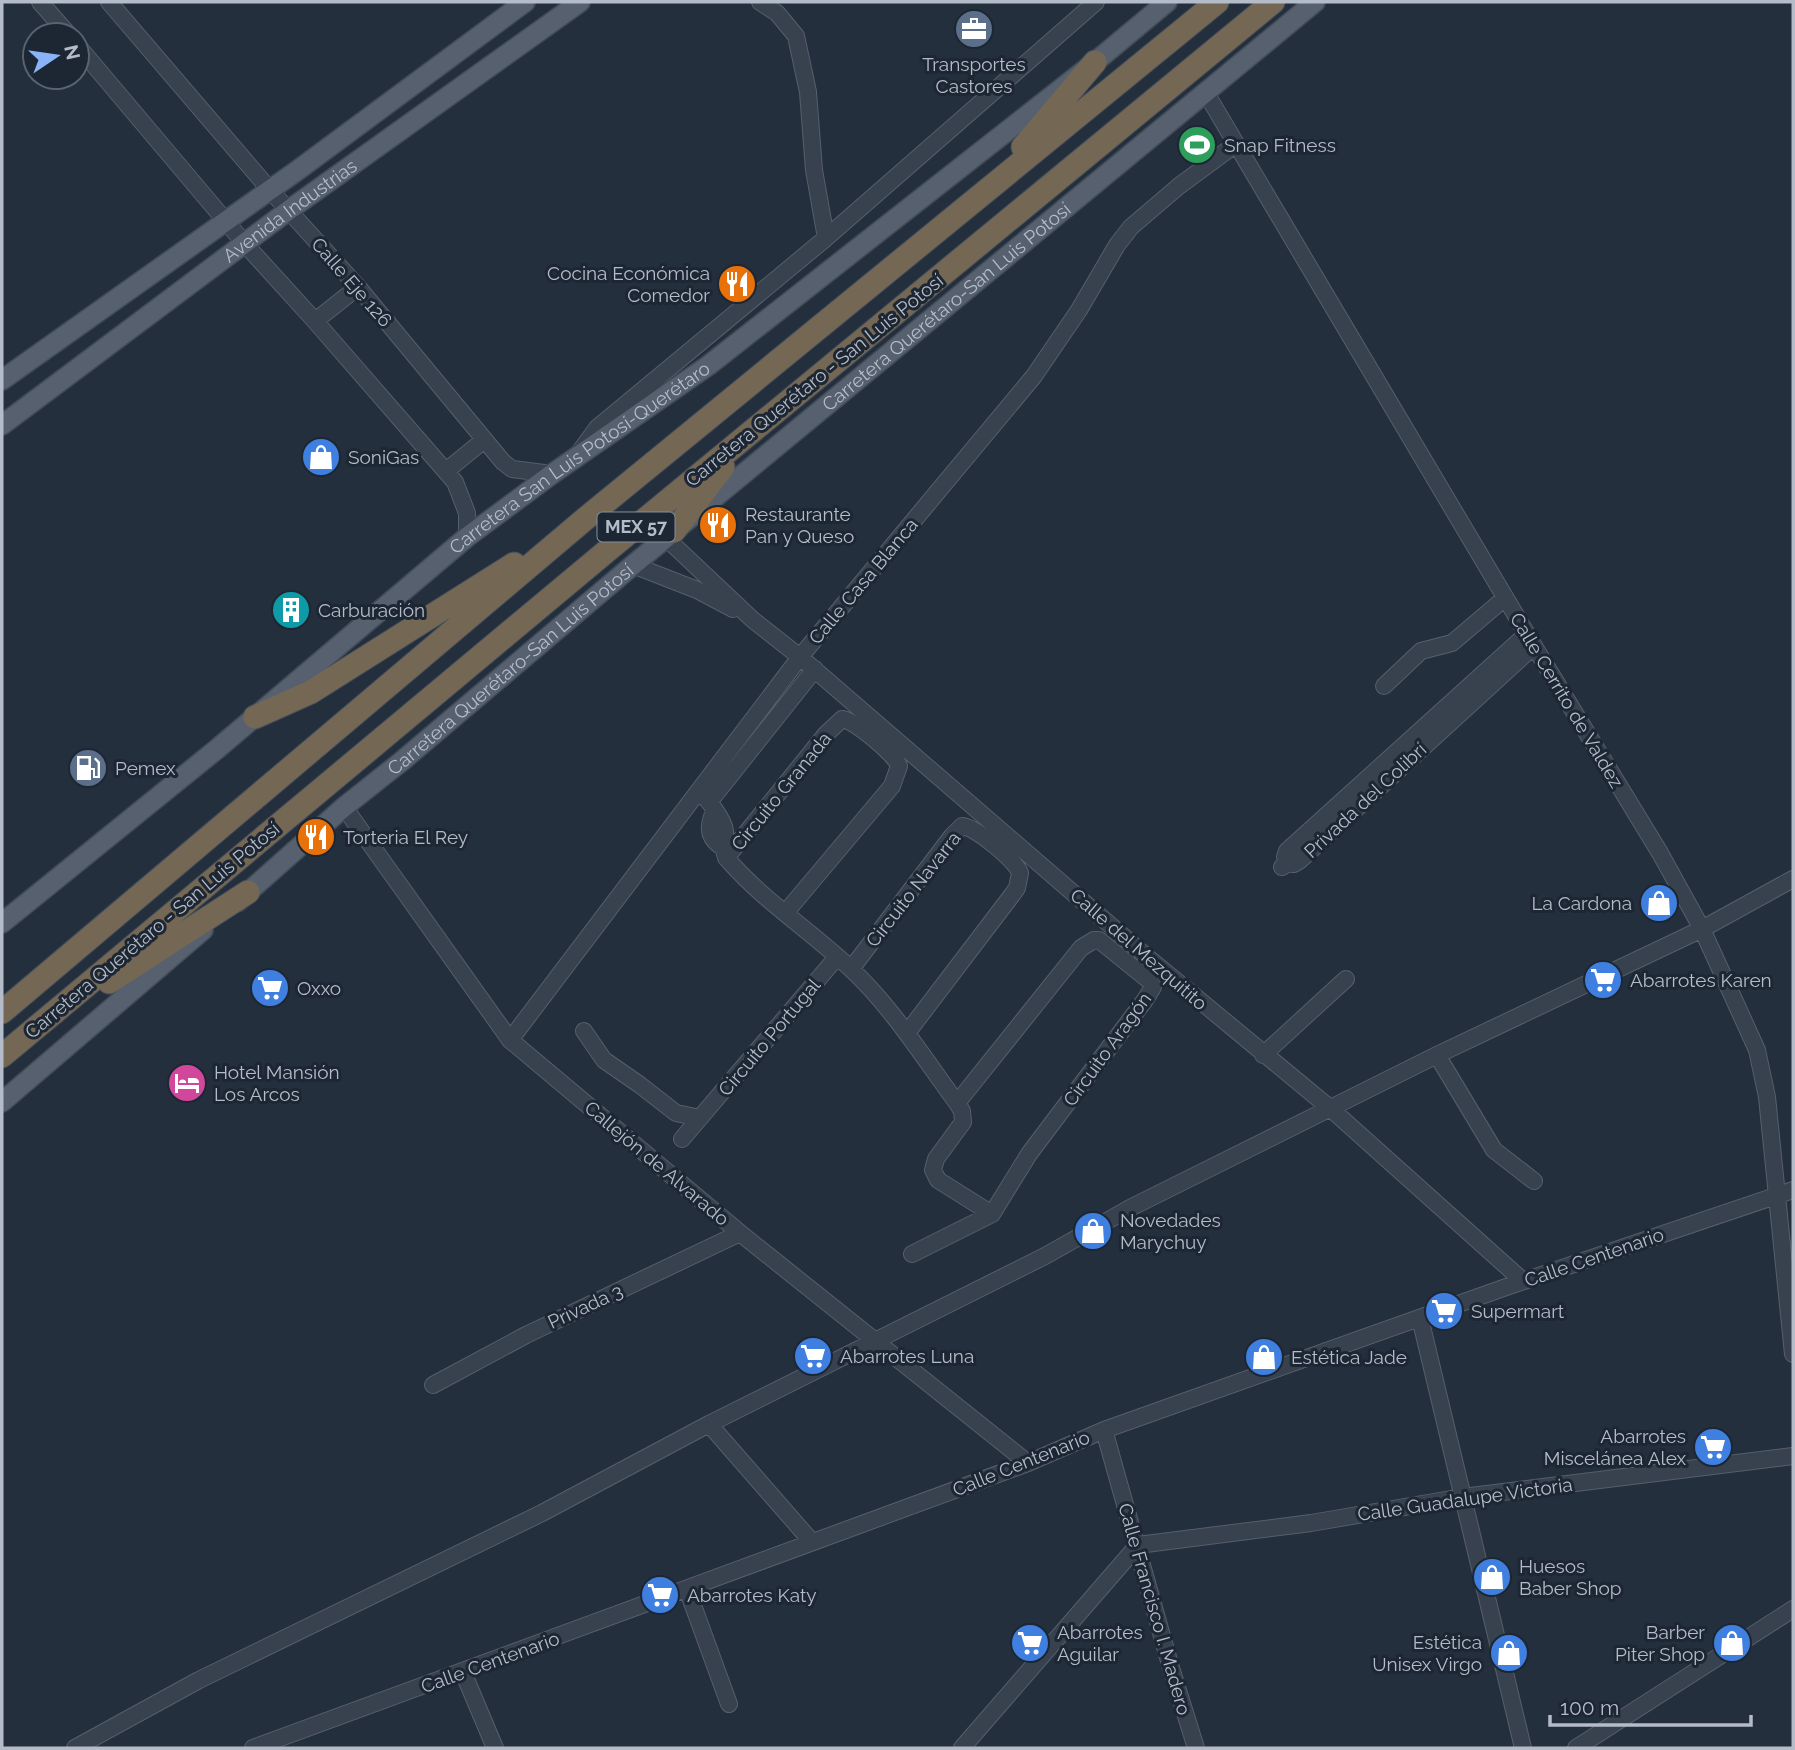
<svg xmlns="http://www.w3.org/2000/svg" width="1795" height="1750" font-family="Raleway,sans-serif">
  <rect width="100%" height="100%" fill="#242f3e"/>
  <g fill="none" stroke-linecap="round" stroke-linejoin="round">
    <defs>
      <path id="minor" d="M40,2L69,35
        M109,2L270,190L358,287L503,462L512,469L552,474
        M760,2L777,13L796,36L808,92L814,170L826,238
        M77,45L245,244L315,321L455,482L467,513V537
        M1206,93L1534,646L1660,853L1702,929L1757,1050L1767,1097L1793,1354
        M315,321L358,287
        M581,450L597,428L826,238L1096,2
        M446,471L484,440
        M666,538L753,620L800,657L1146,956L1331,1109L1523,1281
        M633,565L697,590L733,609
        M1384,686L1421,651L1452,643L1505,598
        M699,792C708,799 724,820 725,831C726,843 720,850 729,861C765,902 811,931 850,968C892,1007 923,1057 957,1103L962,1111L963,1122L936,1159L933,1170L938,1180L992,1214
        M710,801L815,669
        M344,807L510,1040L740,1233L1028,1463
        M714,812C707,827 708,838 722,847
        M726,858L826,734L842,719C855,721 895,754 899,766L892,786L786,912
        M1288,863L1285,857L1287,851L1527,634
        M1282,867L1288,863L1294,864L1299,861L1534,646
        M851,969L952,836L962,826C976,827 1015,860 1020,873L1017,888L1012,895L907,1033
        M584,1031L604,1060L640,1085L676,1113L700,1118
        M510,1040L800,657L1034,376L1079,310L1117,245L1131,227L1179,186L1236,144
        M1263,1055L1346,979
        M1437,1055L1494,1150L1534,1181
        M682,1139L837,957
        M912,1254L992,1214L1029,1154L1145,1000L1153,987L1151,982L1099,940H1094L1081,948L957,1103
        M1420,1318L1523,1748
        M433,1385L526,1335L740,1233
        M709,1424L812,1542
        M1104,1430L1171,1668L1196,1748
        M687,1589L729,1704
        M463,1672L495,1748
        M75,1748L199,1680L542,1513L709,1424L1045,1256L1130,1208L1437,1055L1702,929L1793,879
        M253,1748L1028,1463L1104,1430L1509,1286L1793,1190
        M962,1748L1138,1545L1311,1523L1463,1497L1793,1456
        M1576,1748L1793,1609"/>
      <g id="major">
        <path d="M2,380L298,170L525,2"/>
        <path id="s1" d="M2,425L289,210L580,2"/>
        <path id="s2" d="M237,902L344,807L402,761L633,565L1315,2"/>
        <path id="s3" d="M2,923L217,749L467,537L552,474L709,365L1095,62L1167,2"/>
        <path d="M2,1102L203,930"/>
      </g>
      <path id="highway" d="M1023,147L1095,62
        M674,531L723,467
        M255,717L311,692L514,564
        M109,982L248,892
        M2,1012L585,519L1217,2
        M2,1056L608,550L1273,2"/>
    </defs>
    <use href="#minor" stroke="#565f6c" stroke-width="18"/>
    <use href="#major" stroke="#414a57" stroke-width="22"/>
    <use href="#highway" stroke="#434c59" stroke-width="25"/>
    <use href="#minor" stroke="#38414e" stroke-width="16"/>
    <use href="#major" stroke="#56606e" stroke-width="19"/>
    <use href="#highway" stroke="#746855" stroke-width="23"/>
  </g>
  <defs>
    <symbol id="office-disc" viewBox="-11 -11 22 22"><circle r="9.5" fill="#5c6f8a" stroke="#1d2633"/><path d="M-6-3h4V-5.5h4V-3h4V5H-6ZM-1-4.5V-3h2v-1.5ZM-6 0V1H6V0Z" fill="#fff"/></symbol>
    <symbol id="stadium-disc" viewBox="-11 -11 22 22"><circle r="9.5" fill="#2e9e5b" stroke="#1d2633"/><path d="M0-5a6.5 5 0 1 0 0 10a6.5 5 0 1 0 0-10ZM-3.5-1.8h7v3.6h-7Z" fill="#fff"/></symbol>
    <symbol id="restaurant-disc" viewBox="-11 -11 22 22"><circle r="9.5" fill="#e8710a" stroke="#1d2633"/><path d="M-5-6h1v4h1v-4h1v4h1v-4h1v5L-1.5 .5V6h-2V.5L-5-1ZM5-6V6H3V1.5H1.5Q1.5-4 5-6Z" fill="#fff"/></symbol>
    <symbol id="shop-disc" viewBox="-11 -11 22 22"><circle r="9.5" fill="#3f7fe0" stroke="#1d2633"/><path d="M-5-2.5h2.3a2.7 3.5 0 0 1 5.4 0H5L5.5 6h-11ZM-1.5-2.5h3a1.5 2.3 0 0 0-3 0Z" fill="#fff"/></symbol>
    <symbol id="building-disc" viewBox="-11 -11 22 22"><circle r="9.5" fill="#0f9aa8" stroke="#1d2633"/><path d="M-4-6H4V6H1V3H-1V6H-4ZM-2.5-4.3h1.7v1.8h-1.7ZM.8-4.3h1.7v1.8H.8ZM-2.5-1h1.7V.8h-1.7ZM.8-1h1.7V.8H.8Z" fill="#fff"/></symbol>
    <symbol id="fuel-disc" viewBox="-11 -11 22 22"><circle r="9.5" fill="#5c6f8a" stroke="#1d2633"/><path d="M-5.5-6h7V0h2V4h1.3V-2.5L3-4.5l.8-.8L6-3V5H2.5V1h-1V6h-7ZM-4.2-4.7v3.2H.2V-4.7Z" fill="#fff"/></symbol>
    <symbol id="supermarket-disc" viewBox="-11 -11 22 22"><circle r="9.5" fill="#3f7fe0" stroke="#1d2633"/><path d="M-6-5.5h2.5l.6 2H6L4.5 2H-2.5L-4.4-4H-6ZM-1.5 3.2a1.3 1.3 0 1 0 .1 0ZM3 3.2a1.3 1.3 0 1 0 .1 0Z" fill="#fff"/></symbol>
    <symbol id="hotel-disc" viewBox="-11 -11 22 22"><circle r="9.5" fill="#d1479c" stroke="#1d2633"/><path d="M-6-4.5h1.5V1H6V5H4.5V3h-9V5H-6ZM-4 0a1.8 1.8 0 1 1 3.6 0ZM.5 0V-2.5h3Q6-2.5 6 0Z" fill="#fff"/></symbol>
  </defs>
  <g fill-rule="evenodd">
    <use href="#office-disc" x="952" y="7" width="44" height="44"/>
    <use href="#stadium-disc" x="1175" y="123" width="44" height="44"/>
    <use href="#restaurant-disc" x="715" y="262" width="44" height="44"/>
    <use href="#shop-disc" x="299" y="435" width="44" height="44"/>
    <use href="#restaurant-disc" x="696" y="503" width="44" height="44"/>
    <use href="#building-disc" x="269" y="588" width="44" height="44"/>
    <use href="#fuel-disc" x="66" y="746" width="44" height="44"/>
    <use href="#restaurant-disc" x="294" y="815" width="44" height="44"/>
    <use href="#shop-disc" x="1637" y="881" width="44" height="44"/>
    <use href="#supermarket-disc" x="1581" y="958" width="44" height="44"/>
    <use href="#supermarket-disc" x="248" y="966" width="44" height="44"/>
    <use href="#hotel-disc" x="165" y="1061" width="44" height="44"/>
    <use href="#shop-disc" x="1071" y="1209" width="44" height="44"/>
    <use href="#supermarket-disc" x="1422" y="1289" width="44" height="44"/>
    <use href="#supermarket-disc" x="791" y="1334" width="44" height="44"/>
    <use href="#shop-disc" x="1242" y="1335" width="44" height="44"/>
    <use href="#supermarket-disc" x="1691" y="1425" width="44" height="44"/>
    <use href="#shop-disc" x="1470" y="1555" width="44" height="44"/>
    <use href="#supermarket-disc" x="638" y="1573" width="44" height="44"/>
    <use href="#supermarket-disc" x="1008" y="1621" width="44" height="44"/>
    <use href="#shop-disc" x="1710" y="1621" width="44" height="44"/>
    <use href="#shop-disc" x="1487" y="1631" width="44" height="44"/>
  </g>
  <g text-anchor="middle" stroke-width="6" stroke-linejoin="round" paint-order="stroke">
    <rect fill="#1d2633" stroke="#878f9c" stroke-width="2" x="597.5" y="512.5" width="77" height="29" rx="5"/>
    <g font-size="18" font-weight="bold" fill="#b4bcc9">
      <text x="636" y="533">MEX 57</text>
    </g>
    <g font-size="19" fill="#b4bcc9" stroke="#1d2633" text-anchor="start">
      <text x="974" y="71" text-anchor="middle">Transportes<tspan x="974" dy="22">Castores</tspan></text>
      <text x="1224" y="152">Snap Fitness</text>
      <text x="710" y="280" text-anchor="end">Cocina Económica<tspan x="710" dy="22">Comedor</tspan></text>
      <text x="348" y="464">SoniGas</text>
      <text x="745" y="521">Restaurante<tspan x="745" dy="22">Pan y Queso</tspan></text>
      <text x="318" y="617">Carburación</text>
      <text x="115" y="775">Pemex</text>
      <text x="343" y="844">Torteria El Rey</text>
      <text x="1632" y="910" text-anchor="end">La Cardona</text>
      <text x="1630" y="987">Abarrotes Karen</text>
      <text x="297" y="995">Oxxo</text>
      <text x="214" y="1079">Hotel Mansión<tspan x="214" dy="22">Los Arcos</tspan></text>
      <text x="1120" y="1227">Novedades<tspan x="1120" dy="22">Marychuy</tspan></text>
      <text x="1471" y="1318">Supermart</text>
      <text x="840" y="1363">Abarrotes Luna</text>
      <text x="1291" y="1364">Estética Jade</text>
      <text x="1686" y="1443" text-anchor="end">Abarrotes<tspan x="1686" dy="22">Miscelánea Alex</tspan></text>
      <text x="1519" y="1573">Huesos<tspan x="1519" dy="22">Baber Shop</tspan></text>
      <text x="687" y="1602">Abarrotes Katy</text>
      <text x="1057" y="1639">Abarrotes<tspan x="1057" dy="22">Aguilar</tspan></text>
      <text x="1705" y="1639" text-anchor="end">Barber<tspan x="1705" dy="22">Piter Shop</tspan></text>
      <text x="1482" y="1649" text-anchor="end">Estética<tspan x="1482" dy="22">Unisex Virgo</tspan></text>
    </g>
    <g font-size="19" fill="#b4bcc9" stroke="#1d2633">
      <text dy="7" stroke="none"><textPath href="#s1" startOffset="359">Avenida Industrias</textPath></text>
      <text transform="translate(352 282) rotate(49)" y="7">Calle Eje 126</text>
      <text dy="7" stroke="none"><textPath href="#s2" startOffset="926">Carretera Querétaro-San Luis Potosí</textPath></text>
      <text transform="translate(814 380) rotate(-39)" y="7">Carretera Querétaro - San Luis Potosí</text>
      <text dy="7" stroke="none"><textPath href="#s3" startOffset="742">Carretera San Luis Potosí-Querétaro</textPath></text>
      <text transform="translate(863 581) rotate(-50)" y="7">Calle Casa Blanca</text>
      <text dy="7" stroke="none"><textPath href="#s2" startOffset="359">Carretera Querétaro-San Luis Potosí</textPath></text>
      <text transform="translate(1567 700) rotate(59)" y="7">Calle Cerrito de Valdez</text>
      <text transform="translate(781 791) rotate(-51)" y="7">Circuito Granada</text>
      <text transform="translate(1365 800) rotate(-43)" y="7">Privada del Colibrí</text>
      <text transform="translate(913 889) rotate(-52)" y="7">Circuito Navarra</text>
      <text transform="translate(152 930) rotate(-40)" y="7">Carretera Querétaro - San Luis Potosí</text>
      <text transform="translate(1139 949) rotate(41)" y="7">Calle del Mezquitito</text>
      <text transform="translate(769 1037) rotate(-50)" y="7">Circuito Portugal</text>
      <text transform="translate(1107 1049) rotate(-54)" y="7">Circuito Aragón</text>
      <text transform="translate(657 1163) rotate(40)" y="7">Callejón de Alvarado</text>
      <text transform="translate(1594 1257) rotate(-19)" y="7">Calle Centenario</text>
      <text transform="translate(585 1306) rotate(-25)" y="7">Privada 3</text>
      <text transform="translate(1021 1463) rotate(-22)" y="7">Calle Centenario</text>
      <text transform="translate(1465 1499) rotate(-8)" y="7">Calle Guadalupe Victoria</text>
      <text transform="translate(1155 1609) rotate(74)" y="7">Calle Francisco I. Madero</text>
      <text transform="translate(490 1662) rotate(-20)" y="7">Calle Centenario</text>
    </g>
  </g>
  <rect width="1795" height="1750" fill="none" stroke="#b4bcc9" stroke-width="7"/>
  <g transform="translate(56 56) rotate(77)"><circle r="33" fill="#1d2633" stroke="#59626f" stroke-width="2"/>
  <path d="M0-5L12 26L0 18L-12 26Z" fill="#8ab4f8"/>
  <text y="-10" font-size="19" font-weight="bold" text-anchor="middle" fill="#b4bcc9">N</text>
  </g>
  <path d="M1550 1715v10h201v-10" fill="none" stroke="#b4bcc9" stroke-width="3.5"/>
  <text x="1560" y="1715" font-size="21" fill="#b4bcc9" stroke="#1d2633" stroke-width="5" paint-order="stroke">100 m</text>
</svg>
